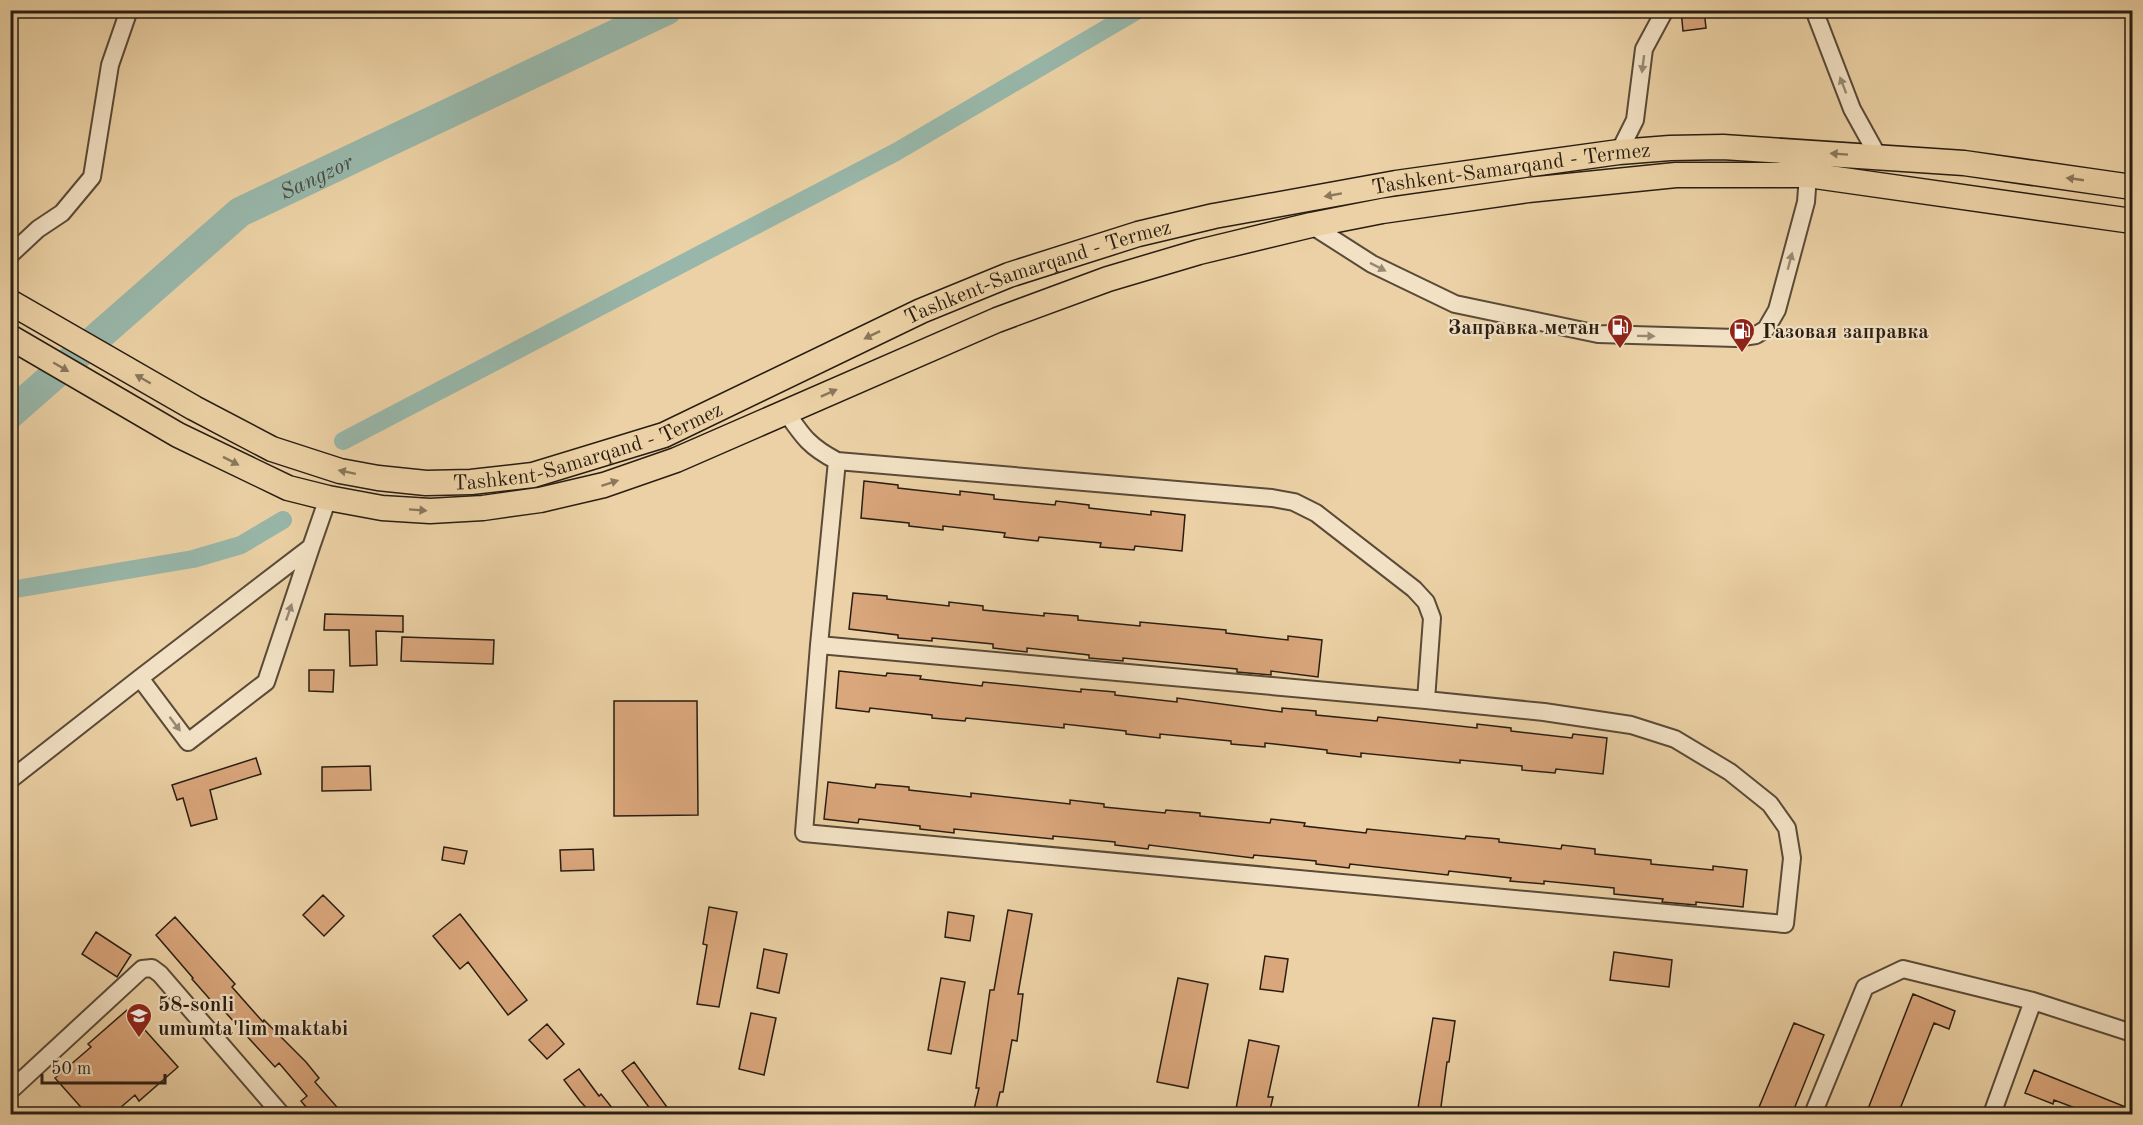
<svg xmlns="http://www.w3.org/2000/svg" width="2143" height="1125" font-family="'Old Standard TT',serif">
  <rect width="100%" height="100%" fill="#ebd1a5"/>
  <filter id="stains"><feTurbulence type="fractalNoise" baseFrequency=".00333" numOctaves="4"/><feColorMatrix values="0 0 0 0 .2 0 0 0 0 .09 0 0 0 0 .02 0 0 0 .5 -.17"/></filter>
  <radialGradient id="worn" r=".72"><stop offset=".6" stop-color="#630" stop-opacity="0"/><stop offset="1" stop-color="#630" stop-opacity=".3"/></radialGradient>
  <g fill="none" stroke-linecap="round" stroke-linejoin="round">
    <path stroke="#98b7aa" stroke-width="18" d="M343,441L896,152L1138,10
      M10,590L193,559L241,545L283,520"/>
    <path stroke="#98b7aa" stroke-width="30" id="s1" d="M10,414L240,212L667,10"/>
  </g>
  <path fill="#daa67c" stroke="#291d12" stroke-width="1.5" d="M1681,10H1704L1706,28L1683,31Z
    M864,481L898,485V488L960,495V491L994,495V499L1055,505L1056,501L1089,505V508L1151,515V511L1185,515L1182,551L1135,546L1134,550L1100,547L1101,543L1039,537L1038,541L1004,537L1005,533L943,526V530L909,526V523L861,518Z
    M853,593L887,596V599L949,606V602L983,606V610L1044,616V613L1078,616V620L1140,626V622L1226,630V633L1288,640V636L1322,640L1318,677L1271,671V675L1237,672V669L1123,658V661L1089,658V655L1027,648V652L993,648V644L932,638V641L898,638V635L849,629Z
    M325,614L403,616V632L376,631L377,665L350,666L349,630H324Z
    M402,637L494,640L493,664L401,661Z
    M309,670H334L333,692L309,691Z
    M839,671L886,676L887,673L921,676L920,679L982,686L983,682L1081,692V689L1115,692V695L1177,702V698L1282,712V708L1316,711V715L1377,721L1378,717L1477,728V724L1511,728V731L1572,738L1573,734L1607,738L1603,774L1556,769L1555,773L1522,770V766L1460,760V763L1361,753V757L1327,753V750L1265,743V747L1231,744V741L1160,734V738L1126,734V731L1064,724V728L966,718L965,721L932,718V715L870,708L869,712L836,708Z
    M614,701H697L698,815L614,816Z
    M256,758L261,774L210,790L217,819L191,826L183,798L177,800L172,785Z
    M370,766L371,790L322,791V767Z
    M828,782L875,788L876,784L909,787V790L971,797V793L1070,804V800L1104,804V807L1165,813L1166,810L1200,813V816L1270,823L1271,819L1305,823L1304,826L1366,833L1367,829L1465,839L1466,836L1499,839V842L1561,849L1562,845L1595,849V854L1651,860V864L1713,870V866L1747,870L1743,907L1696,902V905L1662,902L1663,899L1614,894V888L1544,881V884L1510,881L1511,878L1449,871L1448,875L1350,864L1349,868L1316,864V861L1254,855L1253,858L1149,845L1148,849L1115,845V842L1053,836V839L954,829V833L920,829V826L859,819L858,823L824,819Z
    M444,847L467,851L464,864L442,860Z
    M593,849L594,870L561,871L560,850Z
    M323,895L344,916L324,936L303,915Z
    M709,907L737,912L719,1007L697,1004L707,945L703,944Z
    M1008,910L1032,914L1018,994H1023L1017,1041L1012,1040L1003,1092H1000L995,1114H973L979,1088H976L990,990H994Z
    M948,912L974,916L970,941L945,937Z
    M460,914L527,1000L508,1015L468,962L460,969L433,936Z
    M175,917L235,984L232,987L263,1022L264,1020L306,1062L319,1078L315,1082L343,1114H312L301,1101L307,1096L279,1063L275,1067L216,1002L214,1004L192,979L193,978L156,935Z
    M96,932L131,955L117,977L82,954Z
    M764,949L787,954L779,993L757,988Z
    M1614,952L1672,960L1669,987L1610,980Z
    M1265,956L1288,959L1283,992L1260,989Z
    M941,978L965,982L951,1054L928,1050Z
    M1178,978L1208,984L1188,1088L1157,1082Z
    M1913,994L1955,1011L1949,1029L1934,1023L1898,1114H1866Z
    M127,1010L178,1067L139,1101L135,1095L113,1114H87L55,1078L91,1047L88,1044Z
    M751,1013L776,1018L764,1075L739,1069Z
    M1433,1018L1455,1021L1449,1062H1447L1440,1114H1417Z
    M1794,1023L1824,1035L1792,1114H1765L1757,1112Z
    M547,1024L564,1044L547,1059L529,1040Z
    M1249,1040L1279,1046L1268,1097H1273L1269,1114H1235Z
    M634,1062L672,1114H654L622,1071Z
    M579,1069L599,1096L601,1094L617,1114H592L580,1101L564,1080Z
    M2034,1070L2133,1110V1114H2091L2054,1100L2053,1104L2025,1093Z"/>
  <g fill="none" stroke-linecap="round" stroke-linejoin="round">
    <defs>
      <path id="minor" d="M1814,10L1852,109L1878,156
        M1619,152L1635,120L1644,49L1665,10
        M1311,225L1372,264L1455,304L1598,334L1736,338L1756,335L1766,329L1777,310L1806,202L1808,175
        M10,255L38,229L62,213L92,177L110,65L129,10
        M786,412C803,437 810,447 837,461L1272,498L1294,502L1316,513L1414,589L1426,602L1432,618L1426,700L819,645L804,833L1785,924L1792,858L1787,828L1770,804L1730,772L1675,739L1631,725L1544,712L1426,700
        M819,645L837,461
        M140,678L188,742L266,682L311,547
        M10,780L140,678L311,547L328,498
        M10,1091L142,969L152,968L160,974L281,1114
        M1813,1114L1865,987L1903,969L2033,1001L2132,1033
        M1992,1114L2033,1001"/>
      <g id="highway">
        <path id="s2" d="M10,302L194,408L272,449L340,471L378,478L426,483L471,482L533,475L664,435L921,311L1009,275L1138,234L1214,216L1396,183L1619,152L1670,148L1723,147L1964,163L2132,187"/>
        <path d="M10,337L178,435L288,488L328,498L382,508L430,511L483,508L540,500L604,485L676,460L997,320L1108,279L1199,252L1311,225L1382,211L1528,190L1676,175H1808L2132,221"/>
      </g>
    </defs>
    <use href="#minor" stroke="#5a4a37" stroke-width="20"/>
    <use href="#highway" stroke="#291d12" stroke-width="27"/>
    <use href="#minor" stroke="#f2e1c4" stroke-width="16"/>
    <use href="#highway" stroke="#ebd1a5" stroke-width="24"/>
  </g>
  <defs><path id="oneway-solid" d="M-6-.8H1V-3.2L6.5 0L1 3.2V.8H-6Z" transform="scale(1.5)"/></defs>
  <g fill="#988974">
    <use href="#oneway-solid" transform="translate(1643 64) rotate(97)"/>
    <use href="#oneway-solid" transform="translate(1843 85) rotate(-111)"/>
    <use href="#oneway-solid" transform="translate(1790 261) rotate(-75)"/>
    <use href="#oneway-solid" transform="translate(1378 267) rotate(27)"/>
    <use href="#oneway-solid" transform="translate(1646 336) rotate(1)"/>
    <use href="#oneway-solid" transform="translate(289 612) rotate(-71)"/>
    <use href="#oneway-solid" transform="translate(175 724) rotate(53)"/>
  </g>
  <g fill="#8a775c">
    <use href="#oneway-solid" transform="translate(1839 154) rotate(-176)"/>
    <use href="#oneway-solid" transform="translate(2075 179) rotate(-172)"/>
    <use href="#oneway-solid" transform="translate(1333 195) rotate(170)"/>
    <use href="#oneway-solid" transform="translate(872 335) rotate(154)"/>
    <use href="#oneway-solid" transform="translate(61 367) rotate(30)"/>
    <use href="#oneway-solid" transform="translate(143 379) rotate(-150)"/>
    <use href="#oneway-solid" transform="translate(829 393) rotate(-24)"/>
    <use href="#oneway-solid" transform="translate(231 461) rotate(27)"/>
    <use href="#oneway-solid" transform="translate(347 472) rotate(-168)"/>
    <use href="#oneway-solid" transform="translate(610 483) rotate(-18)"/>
    <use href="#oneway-solid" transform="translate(418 510) rotate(4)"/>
  </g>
  <defs>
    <symbol id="fuel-pin" viewBox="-11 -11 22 30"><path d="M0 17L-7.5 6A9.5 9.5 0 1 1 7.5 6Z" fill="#8f2418" stroke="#f2e1c4"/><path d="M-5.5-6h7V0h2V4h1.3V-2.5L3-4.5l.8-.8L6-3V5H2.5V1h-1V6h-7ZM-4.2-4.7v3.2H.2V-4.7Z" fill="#fff"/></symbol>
    <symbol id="school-pin" viewBox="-11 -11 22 30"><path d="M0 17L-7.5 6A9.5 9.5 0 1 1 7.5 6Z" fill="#8f2418" stroke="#f2e1c4"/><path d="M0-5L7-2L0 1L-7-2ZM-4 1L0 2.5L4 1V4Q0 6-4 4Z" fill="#fff"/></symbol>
  </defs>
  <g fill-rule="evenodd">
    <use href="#fuel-pin" x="1605" y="312" width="30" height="40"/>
    <use href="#fuel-pin" x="1727" y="316" width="30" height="40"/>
    <use href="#school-pin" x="124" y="1001" width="30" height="40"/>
  </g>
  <g text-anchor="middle" stroke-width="4.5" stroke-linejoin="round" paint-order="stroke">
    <g font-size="21" fill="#291d12" stroke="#f2e1c4">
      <text dy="7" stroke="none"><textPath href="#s2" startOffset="1598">Tashkent-Samarqand - Termez</textPath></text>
      <text dy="7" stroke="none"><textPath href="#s2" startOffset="1112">Tashkent-Samarqand - Termez</textPath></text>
      <text dy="7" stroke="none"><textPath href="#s2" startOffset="626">Tashkent-Samarqand - Termez</textPath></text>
    </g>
    <g font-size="21" font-weight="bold" fill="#291d12" stroke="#f2e1c4" text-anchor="start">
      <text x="1600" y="334" text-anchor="end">Заправка метан</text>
      <text x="1762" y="338">Газовая заправка</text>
      <text x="158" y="1011">58-sonli<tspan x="158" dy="24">umumta'lim maktabi</tspan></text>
    </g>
    <g font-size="22" font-style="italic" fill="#4a4b40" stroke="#f2e1c4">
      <text dy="8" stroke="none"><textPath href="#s1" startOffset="390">Sangzor</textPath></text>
    </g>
  </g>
  <rect width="2143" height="1125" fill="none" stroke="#ebd1a5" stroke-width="36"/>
  <rect x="12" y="12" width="2119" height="1101" fill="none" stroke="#291d12" stroke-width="3"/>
  <rect x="18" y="18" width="2107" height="1089" fill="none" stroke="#291d12" stroke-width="1.5"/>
  <path d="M42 1074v9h123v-9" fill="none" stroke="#291d12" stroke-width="3"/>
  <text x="51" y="1074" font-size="18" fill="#291d12" stroke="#f2e1c4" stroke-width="4.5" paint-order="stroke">50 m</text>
  <rect width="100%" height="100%" filter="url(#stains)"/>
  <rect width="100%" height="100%" fill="url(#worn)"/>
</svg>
